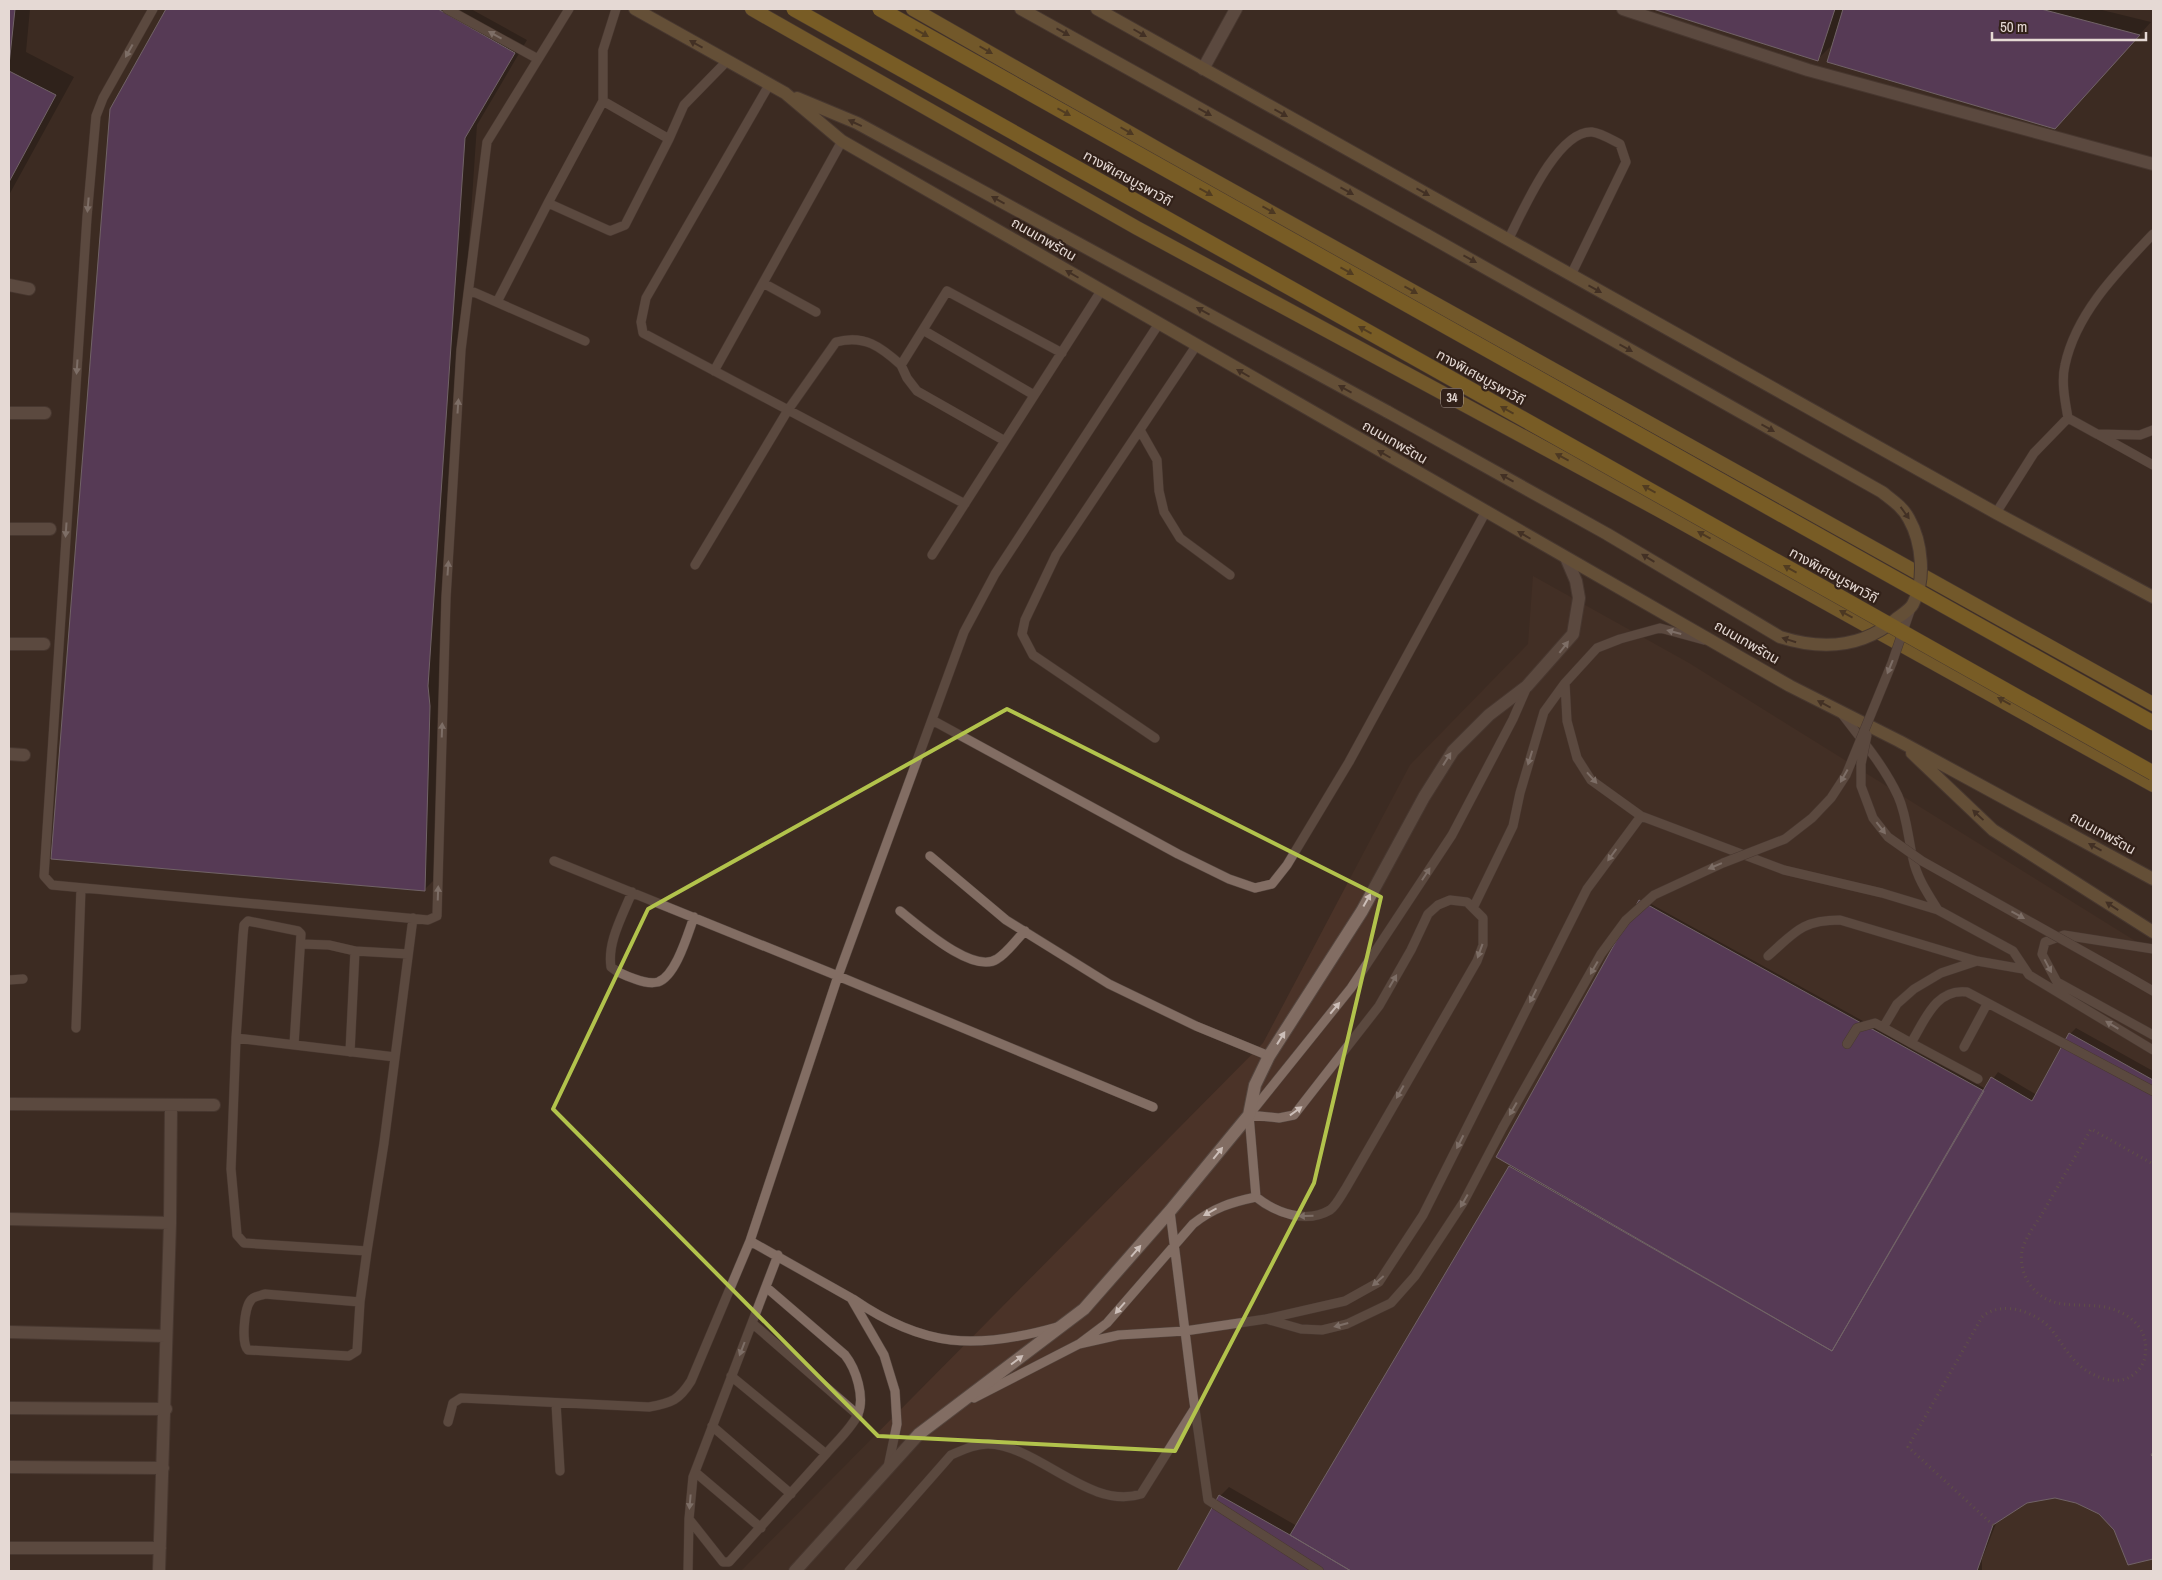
<svg xmlns="http://www.w3.org/2000/svg" width="2162" height="1580" font-family="'Archivo Narrow','Noto Sans Thai',sans-serif">
  <rect width="100%" height="100%" fill="#3d2b22"/>
  <path fill="#4b3328" d="M1533,576L1689,663L2153,952V1571H741L1263,1043L1410,765L1528,644Z"/>
  <path fill="#0007" d="M9,9H30L26,52L74,77L9,195Z
    M167,9H471L527,40L477,125L440,673L437,877L424,890L112,109Z
    M1657,9H2098L2151,22L2067,115L1833,44L1818,59Z
    M1642,899L1986,1089L1998,1072L2037,1095L2070,1034L2076,1028L2153,1071V1558L2129,1563L2115,1529L2099,1513L2077,1502L2055,1497L2027,1502L1997,1521L1982,1559V1571H1178L1220,1496L1229,1487L1297,1526L1511,1165Z"/>
  <path fill="#774c92" stroke="#b0a5b8" d="M9,9H15L9,65Z
    M166,9H438L515,53L465,138L428,686L430,706L425,891L51,859L110,109Z
    M1653,9H1835L1818,61Z
    M1843,9H2041L2140,35L2055,129L1827,62Z
    M9,71L56,95L9,182Z
    M1639,900L1984,1091L1832,1351L1496,1157Z
    M2069,1033L2153,1080V1452L2151,1455L2153,1457V1559L2128,1565L2114,1530L2099,1514L2076,1503L2055,1498L2027,1503L1993,1525L1977,1571H1351L1290,1535L1509,1166L1832,1351L1991,1077L2032,1101Z
    M1219,1495L1290,1535L1351,1571H1177Z"/>
  <g fill="none" stroke-linecap="round" stroke-linejoin="round">
    <defs>
      <path id="service" d="M153,9L103,98L96,116L87,217L44,876L52,885L428,920L437,916L446,598L461,350L487,142L569,9
        M447,9L538,59
        M616,9L603,50V101L669,139L684,105L727,61
        M769,85L646,298L641,322L643,333L965,504
        M603,101L548,203L610,231L625,225L669,139
        M1508,240C1522,213 1557,130 1592,132C1601,133 1612,140 1620,144L1626,162L1571,275
        M763,283L816,312
        M469,290L585,341
        M497,302L548,203
        M923,330L1034,395
        M901,365L907,378L917,391L1005,441
        M714,371L842,141
        M2068,418C2065,401 2061,381 2065,365C2076,313 2118,271 2153,234
        M1140,430L1157,460L1159,491L1164,512L1180,538L1230,575
        M2099,435L2153,465
        M1996,513L2034,453L2068,418L2097,434L2140,435L2153,430
        M932,555L1101,291
        M695,565L788,410L836,342C864,334 881,347 901,365L947,291L1062,353
        M1565,683L1567,721L1577,758L1591,780L1641,816L1784,870L1882,893L1938,910L2013,951L2029,975L2153,1050
        M1842,714C1862,740 1884,766 1898,796C1907,816 1908,838 1913,859C1917,878 1928,894 1938,910
        M932,720L1178,854L1229,879L1255,888L1272,884L1287,865L1349,762L1485,513
        M1155,738L1033,655L1022,634L1025,620L1056,555L1196,346
        M930,856L1006,920L1109,984L1196,1026L1269,1056
        M554,861L838,976L1153,1107
        M632,892C623,915 607,942 611,967C618,973 626,976 635,979C643,982 650,984 658,982C676,976 688,933 694,917
        M1474,906L1513,826L1520,793L1544,712L1565,683L1597,648L1620,639L1660,628L1704,640
        M900,911C918,925 973,975 997,959C1007,953 1016,940 1025,931
        M301,944L329,945L355,951L350,1052
        M2153,949L2064,935L2045,942L2042,954L2057,982L2153,1035
        M355,951L408,954
        M1768,956C1795,932 1802,920 1840,920L1977,961
        M2127,976L2153,991
        M9,980L23,979
        M1884,1026L1897,1004L1914,989L1941,973L1977,961L2023,969
        M76,1028L81,888
        M236,1038L395,1057
        M1911,1043L1978,1079
        M1847,1044L1857,1028L1875,1023L1911,1043C1925,1020 1936,988 1967,992L2153,1091
        M294,1045L301,934L298,931L248,921L244,925L243,935L236,1038L231,1169L237,1235L244,1243L367,1251L384,1143L413,918
        M1964,1047L1987,1004
        M1249,1115L1279,1118L1294,1115L1379,1006L1411,950L1428,914L1438,905L1450,900L1467,902L1483,918V945L1477,961L1346,1188C1342,1194 1336,1206 1330,1210C1306,1224 1276,1213 1256,1197L1249,1115L1351,988L1452,835L1513,719L1527,687
        M1170,1211L1193,1395L1208,1500L1319,1571
        M750,1241L851,1298L884,1355L895,1391L897,1424L888,1467
        M766,1287L845,1355C856,1369 865,1397 858,1414C852,1428 836,1442 826,1454
        M265,1294L360,1302L357,1351L349,1356L248,1350C241,1344 244,1308 251,1300C254,1296 260,1296 265,1294Z
        M853,1299C924,1348 976,1350 1057,1327
        M360,1302L367,1251
        M1266,1319L1345,1301L1379,1282L1423,1215L1587,889L1641,816
        M752,1323L858,1415
        M1079,1344L1119,1335L1185,1331L1266,1319L1301,1329L1322,1330L1347,1324L1391,1303L1415,1276L1463,1203L1503,1127
        M974,1398L1079,1344L1107,1323L1193,1224C1213,1208 1232,1202 1256,1197
        M556,1403L560,1471
        M448,1422L453,1403L461,1398L649,1407C672,1403 679,1400 691,1381L750,1241L838,976L964,632L995,574L1158,325
        M712,1426L791,1494
        M695,1472L761,1528
        M689,1519L723,1562H729L826,1454L731,1376
        M688,1571L689,1519L693,1477L778,1255
        M849,1571L951,1455C963,1450 975,1444 988,1444C1038,1445 1090,1511 1141,1494L1195,1408"/>
      <path id="minor" d="M1623,9L1808,70L2153,164
        M1203,69L1236,9
        M9,285L29,289
        M9,413H45
        M9,529H50
        M9,644H44
        M9,754L24,755
        M9,1104L214,1105
        M9,1219L170,1223
        M9,1332L166,1336
        M9,1408L166,1409
        M9,1467L163,1468
        M9,1548H160
        M159,1571L170,1223L171,1106
        M795,1571L919,1434L1084,1309L1170,1211L1249,1115L1255,1085L1269,1056L1362,911L1424,797L1453,751L1489,715L1527,686L1573,634L1579,598L1576,581L1567,560"/>
      <path id="secondary" d="M635,9L785,93L842,141L1790,686L1899,741L2153,879
        M1021,9L1427,235
        M1097,9L1996,513L2153,597
        M797,98L857,123L1388,412
        M1912,753L1993,830L2153,932"/>
      <path id="trunk" d="M752,9L1137,228L1659,510L2153,785
        M913,9L1172,157L2153,704"/>
    </defs>
    <use href="#service" stroke="#55463f" stroke-width="10"/>
    <use href="#minor" stroke="#55463f" stroke-width="14"/>
    <use href="#secondary" stroke="#55463f" stroke-width="14"/>
    <use href="#trunk" stroke="#55463f" stroke-width="15"/>
    <path stroke="#897a73" stroke-width="3" stroke-dasharray="1 4" stroke-linecap="butt" d="M1993,1525L1908,1447L1982,1317C2001,1300 2034,1311 2050,1328C2059,1338 2064,1349 2073,1359C2085,1373 2111,1387 2130,1377C2138,1372 2144,1365 2145,1356C2150,1329 2129,1312 2105,1307C2077,1302 2048,1312 2029,1283C2023,1275 2020,1261 2022,1251C2025,1238 2035,1225 2042,1214C2058,1186 2075,1157 2091,1129L2153,1164"/>
    <use href="#service" stroke="#826d63" stroke-width="9"/>
    <use href="#minor" stroke="#826d63" stroke-width="12"/>
    <use href="#secondary" stroke="#957a51" stroke-width="12"/>
    <use href="#trunk" stroke="#b48e34" stroke-width="14"/>
    <defs>
      <path id="service-bridge" d="M1867,735L1861,764V786L1873,818L1888,837L1922,861L2127,976
        M1503,1127L1601,954L1626,920L1654,895L1723,863L1785,839L1812,818L1831,798L1846,775L1892,663L1911,608"/>
      <path id="secondary-bridge" d="M1388,412L1607,534L1780,637C1821,650 1862,648 1896,619C1901,615 1910,610 1913,604C1926,580 1922,542 1909,519C1903,507 1892,500 1882,492L1427,235"/>
      <path id="motorway-bridge" d="M794,9L2153,773
        M880,9L2153,723"/>
    </defs>
    <use href="#service-bridge" stroke="#55463f" stroke-width="10" stroke-linecap="butt"/>
    <use href="#secondary-bridge" stroke="#55463f" stroke-width="14" stroke-linecap="butt"/>
    <use href="#motorway-bridge" stroke="#55463f" stroke-width="16" stroke-linecap="butt"/>
    <use href="#service-bridge" stroke="#826d63" stroke-width="9"/>
    <use href="#secondary-bridge" stroke="#957a51" stroke-width="12"/>
    <use href="#motorway-bridge" stroke="#c09728" stroke-width="15"/>
  </g>
  <defs><path id="oneway-solid" d="M-6-.8H1V-3.2L6.5 0L1 3.2V.8H-6Z" transform="scale(1.25)"/></defs>
  <g fill="#4b3727">
    <use href="#oneway-solid" transform="translate(1063 32) rotate(29)"/>
    <use href="#oneway-solid" transform="translate(1140 33) rotate(30)"/>
    <use href="#oneway-solid" transform="translate(696 44) rotate(-151)"/>
    <use href="#oneway-solid" transform="translate(1205 112) rotate(29)"/>
    <use href="#oneway-solid" transform="translate(1281 113) rotate(29)"/>
    <use href="#oneway-solid" transform="translate(855 123) rotate(-155)"/>
    <use href="#oneway-solid" transform="translate(1347 191) rotate(29)"/>
    <use href="#oneway-solid" transform="translate(1423 192) rotate(29)"/>
    <use href="#oneway-solid" transform="translate(998 200) rotate(-151)"/>
    <use href="#oneway-solid" transform="translate(1470 259) rotate(29)"/>
    <use href="#oneway-solid" transform="translate(1072 274) rotate(-150)"/>
    <use href="#oneway-solid" transform="translate(1595 289) rotate(29)"/>
    <use href="#oneway-solid" transform="translate(1203 311) rotate(-151)"/>
    <use href="#oneway-solid" transform="translate(1626 348) rotate(29)"/>
    <use href="#oneway-solid" transform="translate(1243 373) rotate(-150)"/>
    <use href="#oneway-solid" transform="translate(1345 389) rotate(-151)"/>
    <use href="#oneway-solid" transform="translate(1768 428) rotate(29)"/>
    <use href="#oneway-solid" transform="translate(1384 454) rotate(-150)"/>
    <use href="#oneway-solid" transform="translate(1507 478) rotate(-151)"/>
    <use href="#oneway-solid" transform="translate(1905 513) rotate(54)"/>
    <use href="#oneway-solid" transform="translate(1524 535) rotate(-150)"/>
    <use href="#oneway-solid" transform="translate(1648 558) rotate(-149)"/>
    <use href="#oneway-solid" transform="translate(1789 640) rotate(-162)"/>
    <use href="#oneway-solid" transform="translate(1824 704) rotate(-152)"/>
    <use href="#oneway-solid" transform="translate(1978 815) rotate(-137)"/>
    <use href="#oneway-solid" transform="translate(2095 847) rotate(-151)"/>
    <use href="#oneway-solid" transform="translate(2112 906) rotate(-147)"/>
  </g>
  <g fill="#6b501f">
    <use href="#oneway-solid" transform="translate(922 33) rotate(29)"/>
    <use href="#oneway-solid" transform="translate(1064 112) rotate(29)"/>
    <use href="#oneway-solid" transform="translate(1206 192) rotate(29)"/>
    <use href="#oneway-solid" transform="translate(1347 271) rotate(29)"/>
    <use href="#oneway-solid" transform="translate(1365 330) rotate(-151)"/>
    <use href="#oneway-solid" transform="translate(1507 410) rotate(-151)"/>
    <use href="#oneway-solid" transform="translate(1649 489) rotate(-151)"/>
    <use href="#oneway-solid" transform="translate(1790 569) rotate(-151)"/>
  </g>
  <g fill="#ccbeb8">
    <use href="#oneway-solid" transform="translate(495 35) rotate(-151)"/>
    <use href="#oneway-solid" transform="translate(129 51) rotate(119)"/>
    <use href="#oneway-solid" transform="translate(88 205) rotate(95)"/>
    <use href="#oneway-solid" transform="translate(77 367) rotate(94)"/>
    <use href="#oneway-solid" transform="translate(458 406) rotate(-86)"/>
    <use href="#oneway-solid" transform="translate(66 530) rotate(94)"/>
    <use href="#oneway-solid" transform="translate(448 568) rotate(-86)"/>
    <use href="#oneway-solid" transform="translate(1674 632) rotate(-165)"/>
    <use href="#oneway-solid" transform="translate(1564 647) rotate(-52)"/>
    <use href="#oneway-solid" transform="translate(1890 667) rotate(112)"/>
    <use href="#oneway-solid" transform="translate(442 730) rotate(-88)"/>
    <use href="#oneway-solid" transform="translate(1530 758) rotate(107)"/>
    <use href="#oneway-solid" transform="translate(1447 759) rotate(-58)"/>
    <use href="#oneway-solid" transform="translate(1844 776) rotate(119)"/>
    <use href="#oneway-solid" transform="translate(1592 778) rotate(48)"/>
    <use href="#oneway-solid" transform="translate(1881 828) rotate(52)"/>
    <use href="#oneway-solid" transform="translate(1612 855) rotate(126)"/>
    <use href="#oneway-solid" transform="translate(1715 866) rotate(157)"/>
    <use href="#oneway-solid" transform="translate(1426 874) rotate(-57)"/>
    <use href="#oneway-solid" transform="translate(438 893) rotate(-88)"/>
    <use href="#oneway-solid" transform="translate(1367 900) rotate(-61)"/>
    <use href="#oneway-solid" transform="translate(2018 915) rotate(29)"/>
    <use href="#oneway-solid" transform="translate(1480 951) rotate(110)"/>
    <use href="#oneway-solid" transform="translate(2048 966) rotate(62)"/>
    <use href="#oneway-solid" transform="translate(1594 968) rotate(120)"/>
    <use href="#oneway-solid" transform="translate(1393 981) rotate(-60)"/>
    <use href="#oneway-solid" transform="translate(1533 996) rotate(117)"/>
    <use href="#oneway-solid" transform="translate(1335 1008) rotate(-50)"/>
    <use href="#oneway-solid" transform="translate(2112 1025) rotate(-149)"/>
    <use href="#oneway-solid" transform="translate(1281 1038) rotate(-58)"/>
    <use href="#oneway-solid" transform="translate(1400 1092) rotate(119)"/>
    <use href="#oneway-solid" transform="translate(1513 1109) rotate(120)"/>
    <use href="#oneway-solid" transform="translate(1296 1111) rotate(-36)"/>
    <use href="#oneway-solid" transform="translate(1460 1142) rotate(117)"/>
    <use href="#oneway-solid" transform="translate(1218 1153) rotate(-51)"/>
    <use href="#oneway-solid" transform="translate(1464 1201) rotate(120)"/>
    <use href="#oneway-solid" transform="translate(1210 1212) rotate(151)"/>
    <use href="#oneway-solid" transform="translate(1306 1216) rotate(178)"/>
    <use href="#oneway-solid" transform="translate(1136 1251) rotate(-49)"/>
    <use href="#oneway-solid" transform="translate(1378 1281) rotate(139)"/>
    <use href="#oneway-solid" transform="translate(1120 1308) rotate(131)"/>
    <use href="#oneway-solid" transform="translate(1341 1325) rotate(165)"/>
    <use href="#oneway-solid" transform="translate(742 1349) rotate(111)"/>
    <use href="#oneway-solid" transform="translate(1017 1360) rotate(-37)"/>
    <use href="#oneway-solid" transform="translate(690 1502) rotate(95)"/>
  </g>
  <g fill="#604722">
    <use href="#oneway-solid" transform="translate(986 50) rotate(30)"/>
    <use href="#oneway-solid" transform="translate(1127 131) rotate(30)"/>
    <use href="#oneway-solid" transform="translate(1269 210) rotate(29)"/>
    <use href="#oneway-solid" transform="translate(1411 290) rotate(29)"/>
    <use href="#oneway-solid" transform="translate(1562 457) rotate(-152)"/>
    <use href="#oneway-solid" transform="translate(1704 535) rotate(-151)"/>
    <use href="#oneway-solid" transform="translate(1846 614) rotate(-151)"/>
    <use href="#oneway-solid" transform="translate(2004 701) rotate(-151)"/>
  </g>
  <path d="M0 0H2162V1580H0ZM1007,709L1381,897L1314,1183L1175,1451L878,1436L553,1109L648,909Z" fill="#3d2b22" fill-opacity=".55" fill-rule="evenodd"/>
  <path fill="none" stroke="#b2c34c" stroke-width="4" stroke-linejoin="round" d="M1007,709L1381,897L1314,1183L1175,1451L878,1436L553,1109L648,909Z"/>
  <g text-anchor="middle" stroke-width="4.5" stroke-linejoin="round" paint-order="stroke">
    <rect fill="#322119" stroke="#afa29c" stroke-width="1" x="1441" y="388.5" width="22" height="19" rx="4"/>
    <g font-size="12" font-weight="bold" fill="#e5d9d4">
      <text x="1452" y="402">34</text>
    </g>
    <g font-size="14" fill="#e5d9d4" stroke="#322119">
      <text transform="translate(1128 178) rotate(29)" y="5">ทางพิเศษบูรพาวิถี</text>
      <text transform="translate(1044 239) rotate(30)" y="5">ถนนเทพรัตน</text>
      <text transform="translate(1481 377) rotate(29)" y="5">ทางพิเศษบูรพาวิถี</text>
      <text transform="translate(1395 442) rotate(30)" y="5">ถนนเทพรัตน</text>
      <text transform="translate(1834 575) rotate(29)" y="5">ทางพิเศษบูรพาวิถี</text>
      <text transform="translate(1747 642) rotate(30)" y="5">ถนนเทพรัตน</text>
      <text transform="translate(2103 833) rotate(29)" y="5">ถนนเทพรัตน</text>
    </g>
  </g>
  <rect width="2162" height="1580" fill="none" stroke="#e5d9d4" stroke-width="20"/>
  <path d="M1992 32v8h154v-8" fill="none" stroke="#e5d9d4" stroke-width="2.5"/>
  <text x="2000" y="32" font-size="15" fill="#e5d9d4" stroke="#322119" stroke-width="4" paint-order="stroke">50 m</text>
</svg>
